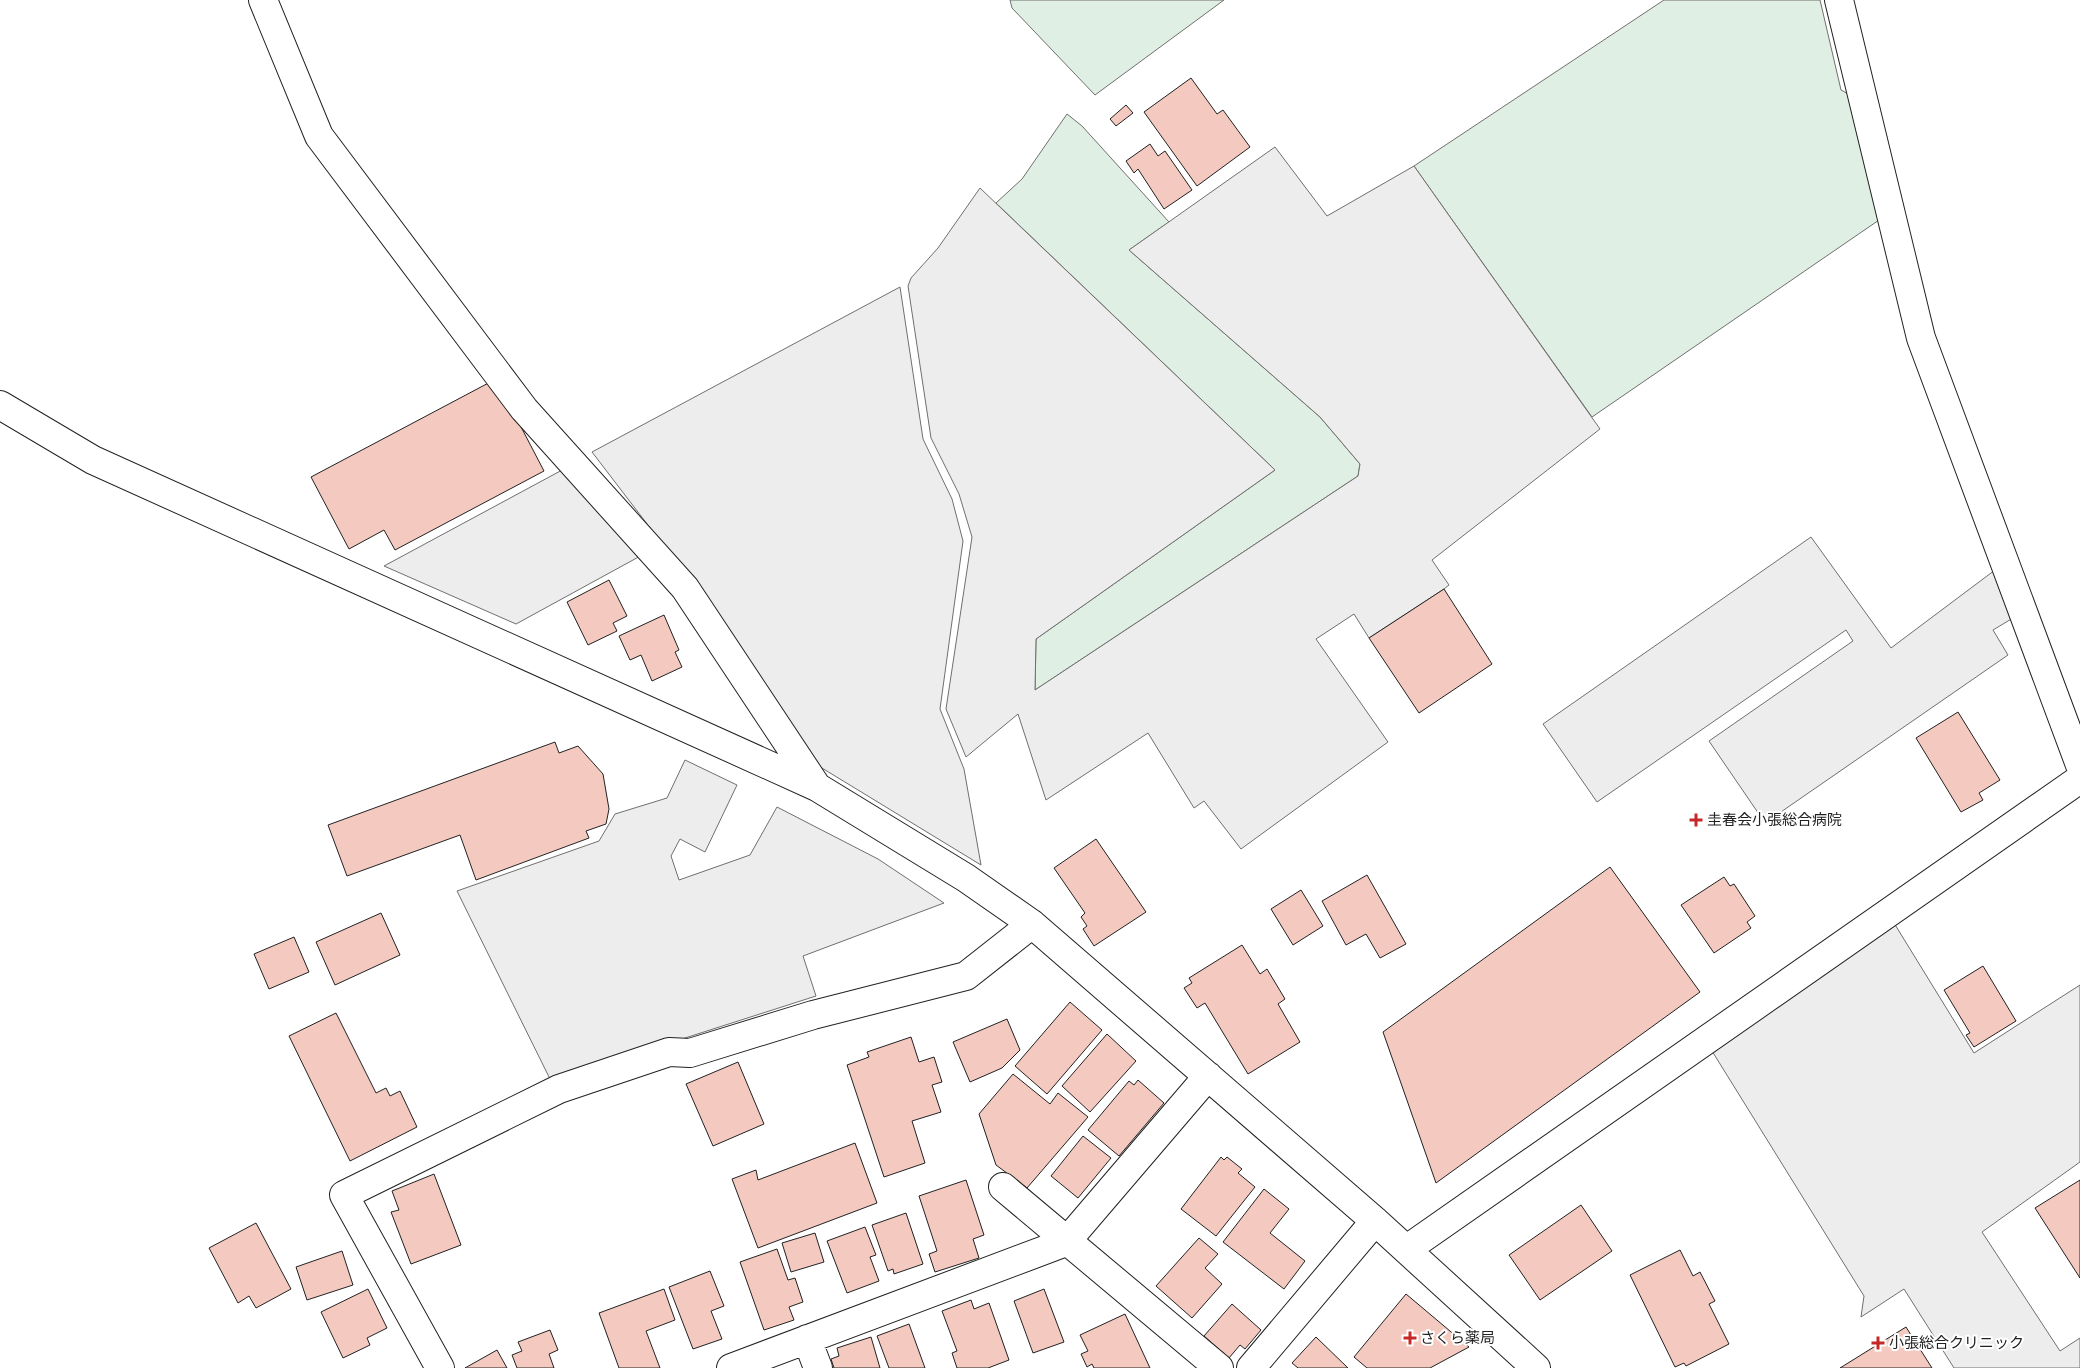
<svg xmlns="http://www.w3.org/2000/svg" width="2080" height="1368" font-family="'Golos Text','Noto Sans JP',sans-serif">
  <rect width="100%" height="100%" fill="#fff"/>
  <path fill="#e0efe3" stroke="#6f6f6f" d="M1010,0H1224L1095,95L1012,8Z
    M1664,0H1820L1841,90L1854,97L1882,218L1592,417L1414,166Z
    M1067,114L1082,126L1169,222L1129,250L1320,417L1360,464L1358,476L1035,690L1036,639L1275,470L996,203L1022,179Z"/>
  <path fill="#ededed" stroke="#6f6f6f" d="M1275,147L1327,216L1414,166L1600,429L1432,560L1449,585L1444,589L1369,638L1354,614L1316,639L1388,742L1241,849L1204,801L1194,808L1148,733L1046,800L1018,714L966,757L946,709L972,537L959,494L931,438L908,286L911,278L938,248L980,188L1275,470L1036,639L1035,690L1358,476L1360,464L1320,417L1129,250Z
    M900,287L923,439L952,499L963,541L940,709L964,769L981,865L817,765L654,533L592,452Z
    M577,462L644,554L516,624L384,566Z
    M1811,537L1891,648L1995,570L2013,618L1993,630L2008,655L1765,823L1709,741L1853,641L1846,630L1597,802L1543,724Z
    M685,760L737,785L705,852L680,839L671,856L679,880L750,855L777,807L878,859L944,903L803,956L816,996L551,1081L457,891L599,841L615,814L667,798Z
    M1894,923L1974,1053L2080,985V1162L1982,1232L2060,1351L2080,1338V1368H1954L1904,1289L1861,1317L1864,1296L1712,1051Z"/>
  <path fill="#f3c9c0" stroke="#222" d="M1191,78L1217,114L1223,110L1250,147L1197,186L1144,112Z
    M1126,105L1133,113L1116,126L1110,119Z
    M1150,144L1158,156L1165,151L1192,190L1164,209L1138,169L1134,173L1126,161Z
    M496,379L544,471L395,550L384,530L349,549L311,477Z
    M609,580L627,616L613,623L617,631L588,645L567,602Z
    M1444,589L1492,664L1419,713L1369,638Z
    M664,615L679,650L675,652L682,667L652,681L641,655L630,660L619,636Z
    M1958,712L2000,780L1979,793L1983,800L1961,812L1916,738Z
    M555,742L559,753L578,746L603,774L609,809L606,824L586,831L589,838L476,880L460,835L347,876L328,825Z
    M1096,839L1146,912L1094,946L1083,929L1087,926L1081,917L1085,913L1054,868Z
    M1610,867L1700,992L1436,1183L1383,1032Z
    M1367,875L1406,944L1380,958L1366,934L1346,945L1322,901Z
    M1724,877L1730,886L1734,884L1755,916L1747,922L1751,928L1714,953L1681,905Z
    M1301,890L1323,926L1293,945L1271,909Z
    M381,913L400,955L335,985L316,942Z
    M294,937L309,972L269,989L254,954Z
    M1242,945L1260,974L1267,969L1285,999L1278,1004L1300,1042L1248,1074L1205,1003L1197,1008L1184,988L1192,983L1189,978Z
    M1983,966L2016,1021L1974,1047L1966,1035L1970,1033L1944,990Z
    M1070,1002L1102,1030L1047,1094L1015,1066Z
    M336,1013L376,1093L386,1088L390,1096L400,1091L417,1127L350,1161L289,1036Z
    M1007,1019L1020,1050L1002,1068L970,1082L953,1042Z
    M1107,1034L1136,1061L1090,1112L1062,1086Z
    M911,1037L919,1062L934,1057L942,1082L932,1085L941,1112L912,1121L925,1163L884,1177L847,1065L869,1057L867,1052Z
    M738,1062L764,1124L713,1146L686,1084Z
    M1013,1074L1050,1104L1058,1093L1088,1117L1027,1188L996,1165L979,1114Z
    M1138,1080L1164,1103L1119,1156L1088,1130L1129,1081L1134,1085Z
    M1083,1136L1111,1158L1078,1198L1051,1176Z
    M855,1143L877,1203L758,1248L732,1179L756,1170L758,1180Z
    M1221,1157L1224,1160L1227,1157L1242,1169L1238,1173L1255,1187L1216,1236L1181,1209Z
    M434,1174L461,1245L411,1264L391,1212L399,1210L392,1191Z
    M966,1180L984,1235L973,1239L979,1258L935,1272L929,1254L937,1251L919,1196Z
    M2080,1180V1278L2035,1208Z
    M1264,1189L1289,1209L1270,1233L1305,1261L1284,1289L1223,1242Z
    M1581,1205L1612,1251L1540,1300L1509,1255Z
    M906,1213L923,1264L894,1274L893,1269L888,1271L872,1225Z
    M256,1223L291,1289L256,1308L249,1296L238,1303L209,1248Z
    M865,1227L876,1255L870,1257L879,1281L847,1293L827,1241Z
    M815,1233L824,1262L791,1272L782,1243Z
    M1199,1238L1218,1254L1205,1268L1222,1284L1192,1318L1156,1286Z
    M777,1249L788,1280L795,1278L803,1302L789,1307L794,1320L764,1330L740,1262Z
    M1680,1250L1693,1276L1700,1272L1715,1301L1709,1304L1729,1344L1686,1366L1684,1363L1675,1367L1630,1275Z
    M342,1251L353,1285L307,1300L296,1267Z
    M710,1271L724,1306L711,1311L722,1339L693,1349L669,1287Z
    M368,1289L387,1328L367,1338L370,1345L343,1358L321,1312Z
    M664,1289L675,1320L646,1331L660,1368H619L599,1313Z
    M1044,1289L1064,1342L1033,1353L1014,1301Z
    M1406,1294L1469,1347L1430,1368H1367L1354,1357Z
    M971,1300L974,1309L989,1303L1009,1360L988,1368H957L952,1353L957,1351L942,1311Z
    M1232,1304L1261,1330L1245,1349L1240,1345L1229,1358L1204,1336Z
    M1125,1314L1150,1368H1094L1092,1364L1087,1367L1081,1354L1088,1351L1080,1335Z
    M909,1324L925,1368H889L877,1336Z
    M1906,1327L1932,1368H1840Z
    M550,1330L558,1350L549,1354L554,1368H517L512,1355L522,1351L518,1342Z
    M871,1337L880,1368H834L831,1359L839,1356L837,1348Z
    M1316,1337L1348,1368H1298L1292,1363Z
    M497,1350L507,1368H465Z"/>
  <g fill="none" stroke-linecap="round" stroke-linejoin="round">
    <defs>
      <path id="minor" d="M263,0L319,136L524,409L685,588L817,787
        M1839,0L1921,338L2080,765
        M0,405L93,460L817,787L966,878L1032,924L1375,1221L1536,1368
        M1003,1187L1219,1368
        M1407,1249L2080,779
        M807,1339L818,1368
        M440,1368L344,1195L559,1089L669,1052L690,1053L813,1015L966,976L1032,924
        M731,1368L1066,1242L1208,1076
        M1251,1368L1375,1221"/>
    </defs>
    <use href="#minor" stroke="#222" stroke-width="30"/>
    <use href="#minor" stroke="#fff" stroke-width="28"/>
  </g>
  <g fill="#c62828" stroke="#fff" stroke-width="2">
    <path d="M1693.5 812.5h5v5h5v5h-5v5h-5v-5h-5v-5h5z"/>
    <path d="M1407.5 1330.5h5v5h5v5h-5v5h-5v-5h-5v-5h5z"/>
    <path d="M1875.5 1335.5h5v5h5v5h-5v5h-5v-5h-5v-5h5z"/>
  </g>
  <g text-anchor="middle" stroke-width="4" stroke-linejoin="round" paint-order="stroke">
    <g font-size="15" fill="#222" stroke="#fff" text-anchor="start">
      <text x="1707" y="825">圭春会小張総合病院</text>
      <text x="1420" y="1343">さくら薬局</text>
      <text x="1889" y="1348">小張総合クリニック</text>
    </g>
  </g>
</svg>
